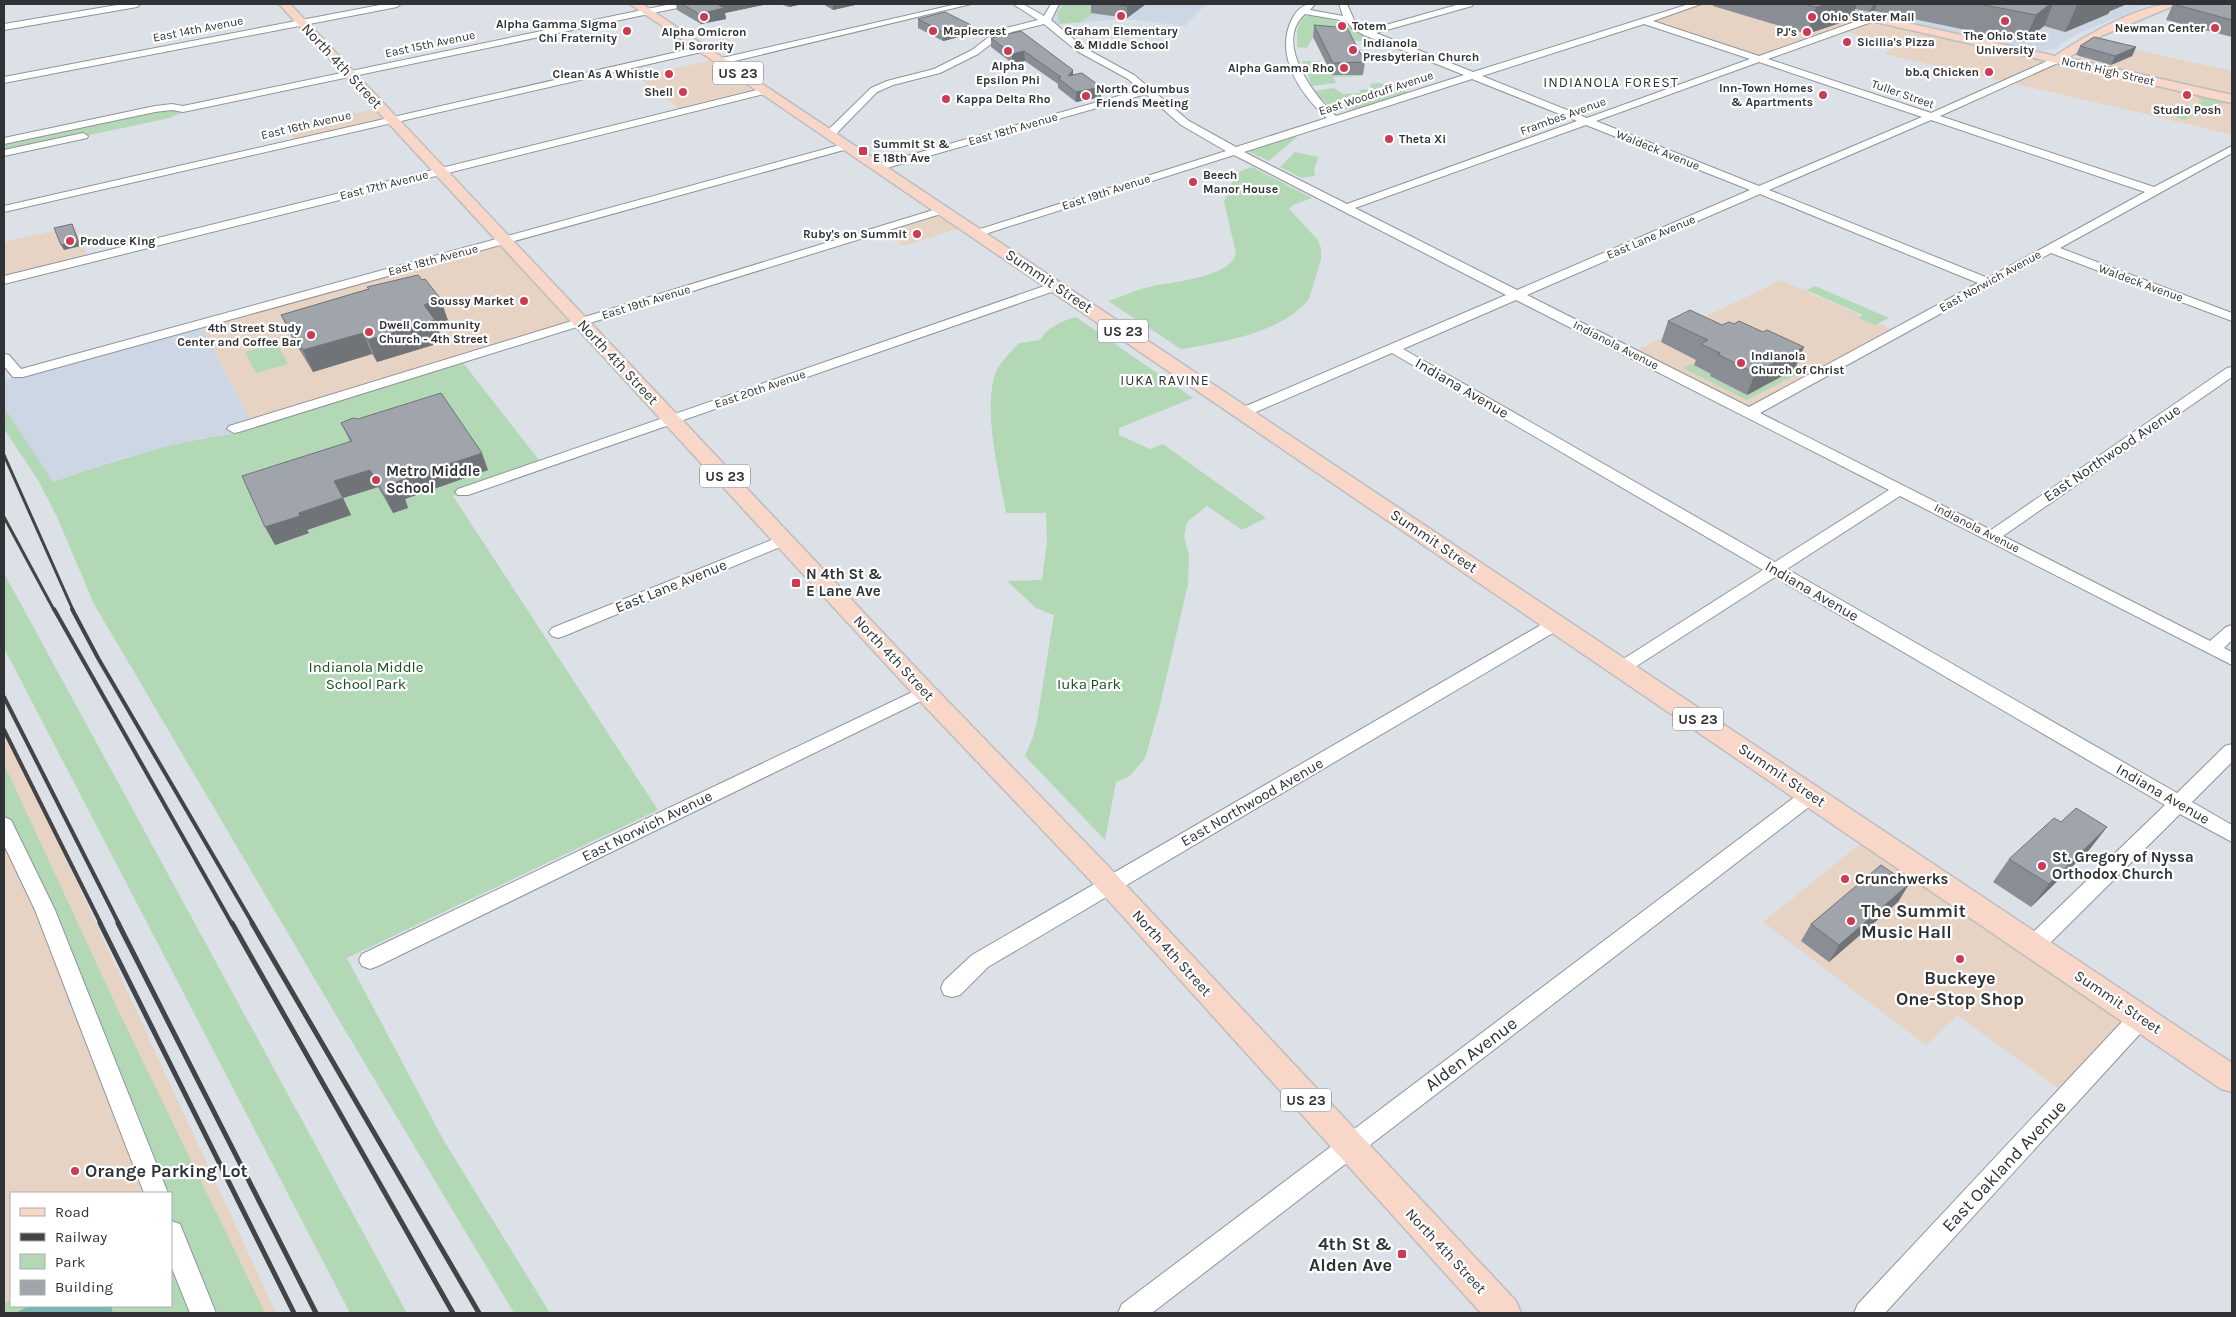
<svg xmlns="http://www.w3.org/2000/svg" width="2236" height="1317" font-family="Karla,sans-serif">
  <rect width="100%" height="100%" fill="#dce1e8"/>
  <path fill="#e6d3c3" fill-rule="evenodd" d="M1673,4H1794L2067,65L2082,54L2114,45L2232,71V135L2129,110L1884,54L1897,44L1840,31L1758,60L1644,21L1686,7Z
    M720,58L770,91L685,113L638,77Z
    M378,108L388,119L296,141L287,129Z
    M941,211L964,227L903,246L881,230Z
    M75,226L87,256L4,276V242Z
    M500,243L581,322L254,427L201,326Z
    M1781,280L1896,331L1748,413L1631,353Z
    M4,725L276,1313H4ZM11,1193H171V1306H11Z
    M1871,835L2141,1017L2069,1096L1957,1015L1926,1045L1763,922Z"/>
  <path fill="#ccd6e4" d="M1055,4H1206L1185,26L1127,19L1050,25L1046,21Z
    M1829,4H2150L2075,35L2054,49L2040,51Z
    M201,326L254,427L232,434L202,438L122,458L52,482L4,407V381Z"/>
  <path fill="#b3d8b5" d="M1063,4H1108L1080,22L1059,24L1058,12Z
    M1310,15C1339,17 1357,33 1383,44L1377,46L1372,44V42L1313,37L1307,48L1297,47V30L1302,18Z
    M1302,61H1320L1328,70L1364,76L1333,77L1336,83L1312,86Z
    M1376,83L1389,84L1384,86L1394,90L1400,88L1408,92C1384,100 1352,117 1327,106L1325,101L1319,97L1315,91L1334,88L1343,94L1360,93L1359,90L1371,89L1370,84Z
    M2199,97L2228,103L2215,104L2185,120L2173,116L2203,101L2198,98Z
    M155,109H183L181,113L170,118L4,153V141Z
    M1294,136L1297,137L1269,161L1247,151Z
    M1295,152L1319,157L1314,168L1315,176L1302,178L1280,167Z
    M1252,167L1312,198L1293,205L1289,209L1318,240L1321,248V259L1309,299C1280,334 1223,342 1181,349L1108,301C1121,297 1133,291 1145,288C1166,282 1231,279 1236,253L1224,202L1233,179L1241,171Z
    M1815,286L1889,318L1875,325L1859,318L1863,315L1806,290Z
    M1076,317L1193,398L1119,428V435L1150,449L1163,444L1266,518L1242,530L1207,506L1187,522L1184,537L1189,555L1188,584L1159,709L1145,758L1130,776L1116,782L1105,840L1025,756L1033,737L1037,721L1054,615L1036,608L1007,581L1042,580L1047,543L1046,513H1006C999,472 984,418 994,377C997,365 1011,352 1019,343L1040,340C1047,327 1062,321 1076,317Z
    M276,343L288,364L256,373L245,352Z
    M461,360L542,464L453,496L658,810L347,958L444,1141L550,1313H514L333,1010L94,604L57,517L38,480L4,429V407L53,482C111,462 170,442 232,434Z
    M1692,364L1713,375L1710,376L1747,395L1795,369L1801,372L1747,400L1683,368Z
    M4,573L407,1313H350L4,648Z
    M4,764L119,1012L265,1313H4V1304L11,1300V1306H171V1193H156L45,910L4,824Z"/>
  <path fill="#79b7b7" d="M29,1306H111L113,1313H15Z"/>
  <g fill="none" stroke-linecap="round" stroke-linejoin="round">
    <defs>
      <path id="minor" d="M123,4H141L137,7L4,30V24Z
        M385,4H401L397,7L4,83V77Z
        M671,4H686L682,7L183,112L172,110L155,112L4,144V138L155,106L172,104L183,106Z
        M957,4H971L722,64L717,61L722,58Z
        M1013,4H1023L1044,16L1051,4H1059L1051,20L1083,47L1134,75L1189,121L1236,147L1327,118C1300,94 1274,55 1292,19C1297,9 1304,3 1315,4L1310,10L1343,16L1339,4H1347L1354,20L1368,30L1460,4H1473L1472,6L1376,33L1473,72L1689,4H1701L1653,21L1759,56L1874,15L1878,18L1877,20L1768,59L1931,113L2054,58H2060V62L1940,116L2154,187L2232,146V153L2060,248L2232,313V321L2051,253L1760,413L1991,530L2227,368L2232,367V377L2003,536L2210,641L2226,627L2232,625V640L2224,648L2232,652V665L1900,496L1787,569L2177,793L2225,746L2232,744V762L2192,802L2232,825V842L2180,814L2042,951L2034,954L2026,951L2023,945L2026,939L2165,805L1775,577L1629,671L1623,673L1617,671L1614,667L1617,663L1763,570L1392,353L1249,415L1244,416L1237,412L1239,409L1506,295L1234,155L982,235H974L972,233L974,231L1226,151L1181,125L1146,94L883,169H875L874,167L875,165L1140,90L1128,79L1077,51L1044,24L1012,32L996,40L978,54L940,73L893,85L877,92L834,136H826V132L871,88L887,81L934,69L972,50L990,36L1006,28L1038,20ZM1305,14L1346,21L1353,29L1364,35L1464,75L1336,116C1314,96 1273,42 1305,14ZM1644,24L1750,59L1587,118L1482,76ZM1759,62L1922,117L1759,186L1596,121ZM1472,79L1577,121L1347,204L1244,152ZM1931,120L2145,192L1988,278L1769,190ZM1586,125L1750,190L1517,290L1355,208ZM1760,194L1978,283L1749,407L1527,295ZM1516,300L1889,490L1775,562L1403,349Z
        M703,46L706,47V51L4,212V206Z
        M765,88L770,91L768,93L4,284V276Z
        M83,133L88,136L87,138L4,156V150Z
        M847,143L851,144V148L23,377H13L4,366V354L9,355L21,369Z
        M943,207L949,210L947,212L239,432L234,433L227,429L229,426Z
        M1056,282L1060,283L1062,286L1060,289L468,495H458L455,492L458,489Z
        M784,535L790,537L792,540L790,543L564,636L558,638L552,636L549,632L552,628Z
        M1557,617L1563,619L1566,623L1563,627L988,967L960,995L952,997L944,995L941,988L944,981L972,955L1551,619Z
        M925,686L931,688L934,692L931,696L378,966L370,969L362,966L359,960L362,954Z
        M1811,788L1818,790L1821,795L1818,800L1152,1313H1118L1122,1304L1804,790Z
        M4,817L11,820L55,910L168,1193H144L35,910L4,845Z
        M2141,1007L2149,1010L2152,1017L2149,1024L1885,1313H1854L1858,1304L2133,1010Z
        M171,1221L180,1224L216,1313H190L171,1266Z"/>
      <path id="major" d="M279,4H290L933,686L1108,866L1516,1301L1521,1313H1481L1090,880L917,698Z
        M630,4H642L2232,1063V1092L2221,1089Z
        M1803,4H1823L2055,56C2085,36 2139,4 2174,4L2173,6L2101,36L2068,58L2232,95V103L1809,7Z"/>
    </defs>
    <use href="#minor" stroke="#8f949b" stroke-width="2"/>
    <use href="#major" stroke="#bdbdbe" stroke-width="3"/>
    <use href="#minor" fill="#fff" fill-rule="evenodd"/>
    <use href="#major" fill="#f8d7c9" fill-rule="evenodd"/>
    <path stroke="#424448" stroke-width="3" d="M4,455L73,610
      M4,517L54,610"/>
    <path stroke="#424448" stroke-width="4" d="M54,609L232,924
      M72,609L98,658L253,924
      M4,697L119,924
      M4,730L101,924"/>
    <path stroke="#424448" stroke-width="5" d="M100,923L294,1313
      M118,923L316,1313
      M232,923L453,1313
      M252,923L479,1313"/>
  </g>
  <path fill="#8a8e94" d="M676,4H767L725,13L726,19L701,24L677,10Z
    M780,4H803L789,7Z
    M823,4H855V5L833,10Z
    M1091,4H1146L1127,18L1091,13Z
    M1714,4H2127L2110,11L2108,14L2065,32L2044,26L2024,42L1875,11L1870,12L1855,9L1852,19L1807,34L1713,6Z
    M2173,4H2232V37L2166,20Z
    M918,19L971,34L943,41L918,28Z
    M1314,25L1365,62L1363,75H1332L1313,37Z
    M1021,31L1073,75L1101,87V97L1076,102L1058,88V84L1025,61L1012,63L991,47V38Z
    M2080,46L2136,47L2132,56L2111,65L2076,55Z
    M367,287L448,320L436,324L443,342L377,362L372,354L313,372L291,336L281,315L368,289Z
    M1668,321L1722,325L1795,369L1747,395L1710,376L1711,374L1694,365L1696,360L1661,342Z
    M341,423L488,470L405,499L408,508L393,513L378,487L343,498L351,515L307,530L309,533L275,545L350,441Z
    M2061,822L2107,827L2089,850L2031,907L1993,882L2009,859Z
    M1909,884L1898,902L1829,962L1801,941L1811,924Z"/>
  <path fill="#707478" d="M717,4H767L725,13L726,19L701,24L699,14Z
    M789,4H803L789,7Z
    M833,4H855V5L833,10Z
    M1129,4H1146L1127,18V6Z
    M1827,4H1857L1852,19L1807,34L1816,7Z
    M1873,4H1877L1875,11L1870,12Z
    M2050,4H2053L2044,26L2024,42L2036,15Z
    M2080,4H2127L2110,11L2108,14L2065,32L2077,5Z
    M971,25V34L943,41V32Z
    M2136,47L2132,56L2111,65L2115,56Z
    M1024,51L1025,61L1012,63V54Z
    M1073,70V79L1068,76Z
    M1101,87V97L1076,102V92Z
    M72,224L81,246L64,250L61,245Z
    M440,298L448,320L436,324L443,342L377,362L368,340L424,305Z
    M363,333L372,354L313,372L303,350Z
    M1804,347L1795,369L1747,395L1755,373Z
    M482,453L488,470L405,499L408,508L393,513L385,496L396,482Z
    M370,470L378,487L343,498L351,515L307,530L309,533L275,545L265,527L299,513L334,481Z
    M2107,827L2089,850L2031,907L2049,884Z
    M1909,884L1898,902L1829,962L1839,945Z"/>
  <path fill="#a0a5ac" stroke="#707478" d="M682,4H718H717L724,8L699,14Z
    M1115,4H1129L1127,6Z
    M1803,4H1827L1816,7Z
    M1979,4H2050L2036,15Z
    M2173,4H2232V20Z
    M945,12L971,25L943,32L918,19Z
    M1314,25L1347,28L1365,62L1333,63Z
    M1021,31L1073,70L1068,76L1082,73L1101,87L1076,92L1058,78L1061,77L1024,51L1012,54L991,38Z
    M2094,37L2136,47L2115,56L2080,46Z
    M72,224L78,241L61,245L54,228Z
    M418,275L422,280L425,279L440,298L424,305L435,320L368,340L363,333L303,350L281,315L369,289L367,287Z
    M1690,310L1722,325L1729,322L1734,324L1739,321L1763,332L1767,330L1804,347L1755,373L1717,354L1720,353L1701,344L1708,340L1668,321Z
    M441,393L482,453L396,482L401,490L385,496L370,470L334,481L343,498L299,513L300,516L265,527L242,476L352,441L341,423L353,418L358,419Z
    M2076,808L2107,827L2049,884L2009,859L2054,818L2061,822Z
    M1881,865L1909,884L1839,945L1811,924Z"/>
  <g fill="#cb3b54" stroke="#fff" stroke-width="2">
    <circle cx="1121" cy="16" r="5"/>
    <circle cx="704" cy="17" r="5"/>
    <circle cx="1812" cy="17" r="5"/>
    <circle cx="2005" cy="21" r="5"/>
    <circle cx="1342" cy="26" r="5"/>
    <circle cx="2215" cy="28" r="5"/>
    <circle cx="627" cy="31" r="5"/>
    <circle cx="933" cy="31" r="5"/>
    <circle cx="1807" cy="32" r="5"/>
    <circle cx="1847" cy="42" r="5"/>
    <circle cx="1353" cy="50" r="5"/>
    <circle cx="1008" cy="51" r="5"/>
    <circle cx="1344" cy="68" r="5"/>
    <circle cx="1989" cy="72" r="5"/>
    <circle cx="669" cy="74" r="5"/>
    <circle cx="683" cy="92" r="5"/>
    <circle cx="1823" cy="95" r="5"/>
    <circle cx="2187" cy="95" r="5"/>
    <circle cx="1086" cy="96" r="5"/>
    <circle cx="946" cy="99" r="5"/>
    <circle cx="1389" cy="139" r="5"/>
    <rect x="858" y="146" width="10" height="10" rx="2.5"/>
    <circle cx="1193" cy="182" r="5"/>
    <circle cx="917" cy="234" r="5"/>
    <circle cx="70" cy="241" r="5"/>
    <circle cx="524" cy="301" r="5"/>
    <circle cx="369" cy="332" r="5"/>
    <circle cx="311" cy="335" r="5"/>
    <circle cx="1741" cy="363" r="5"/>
    <circle cx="376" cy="480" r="5"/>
    <rect x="791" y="578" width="10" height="10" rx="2.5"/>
    <circle cx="2042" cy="866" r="5"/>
    <circle cx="1845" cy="879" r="5"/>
    <circle cx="1851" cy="921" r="5"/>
    <circle cx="1960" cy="959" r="5"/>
    <circle cx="75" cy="1171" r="5"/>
    <rect x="1397" y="1249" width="10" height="10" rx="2.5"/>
  </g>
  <g text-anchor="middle" stroke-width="4.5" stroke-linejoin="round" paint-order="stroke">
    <g font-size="12" font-weight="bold" fill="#303235" stroke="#fff" text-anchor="start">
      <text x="1822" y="21">Ohio Stater Mall</text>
      <text x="617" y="28" text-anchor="end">Alpha Gamma Sigma<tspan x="617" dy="14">Chi Fraternity</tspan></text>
      <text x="1352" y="30">Totem</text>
      <text x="2205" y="32" text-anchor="end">Newman Center</text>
      <text x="943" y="35">Maplecrest</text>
      <text x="1121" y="35" text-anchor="middle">Graham Elementary<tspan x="1121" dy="14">&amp; Middle School</tspan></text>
      <text x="704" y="36" text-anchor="middle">Alpha Omicron<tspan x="704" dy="14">Pi Sorority</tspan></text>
      <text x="1797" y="36" text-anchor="end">PJ's</text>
      <text x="2005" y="40" text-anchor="middle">The Ohio State<tspan x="2005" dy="14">University</tspan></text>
      <text x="1857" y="46">Sicilia's Pizza</text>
      <text x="1363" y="47">Indianola<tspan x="1363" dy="14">Presbyterian Church</tspan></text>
      <text x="1008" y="70" text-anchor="middle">Alpha<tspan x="1008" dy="14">Epsilon Phi</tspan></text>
      <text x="1334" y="72" text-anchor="end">Alpha Gamma Rho</text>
      <text x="1979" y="76" text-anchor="end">bb.q Chicken</text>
      <text x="659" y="78" text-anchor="end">Clean As A Whistle</text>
      <text x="1813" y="92" text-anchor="end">Inn-Town Homes<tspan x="1813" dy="14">&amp; Apartments</tspan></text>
      <text x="1096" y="93">North Columbus<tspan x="1096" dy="14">Friends Meeting</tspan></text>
      <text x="673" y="96" text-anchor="end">Shell</text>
      <text x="956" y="103">Kappa Delta Rho</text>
      <text x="2187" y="114" text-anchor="middle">Studio Posh</text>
      <text x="1399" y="143">Theta Xi</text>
      <text x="873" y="148">Summit St &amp;<tspan x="873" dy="14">E 18th Ave</tspan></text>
      <text x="1203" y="179">Beech<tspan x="1203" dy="14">Manor House</tspan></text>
      <text x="907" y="238" text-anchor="end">Ruby's on Summit</text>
      <text x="80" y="245">Produce King</text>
      <text x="514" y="305" text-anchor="end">Soussy Market</text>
      <text x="379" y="329">Dwell Community<tspan x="379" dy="14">Church - 4th Street</tspan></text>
      <text x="301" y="332" text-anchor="end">4th Street Study<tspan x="301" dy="14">Center and Coffee Bar</tspan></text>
      <text x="1751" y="360">Indianola<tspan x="1751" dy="14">Church of Christ</tspan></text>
    </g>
    <g font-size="12" fill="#303235" stroke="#fff">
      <text transform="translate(198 29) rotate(-11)" y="4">East 14th Avenue</text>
      <text transform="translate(430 44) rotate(-12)" y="4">East 15th Avenue</text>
      <text transform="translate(2108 71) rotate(13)" y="4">North High Street</text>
      <text transform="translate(1376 93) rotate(-18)" y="4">East Woodruff Avenue</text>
      <text transform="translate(1903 94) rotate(19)" y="4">Tuller Street</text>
      <text transform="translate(1563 116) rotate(-20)" y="4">Frambes Avenue</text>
      <text transform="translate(306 125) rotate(-13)" y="4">East 16th Avenue</text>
      <text transform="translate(1013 129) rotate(-16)" y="4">East 18th Avenue</text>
      <text transform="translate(1658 150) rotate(22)" y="4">Waldeck Avenue</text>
      <text transform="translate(384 185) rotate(-14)" y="4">East 17th Avenue</text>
      <text transform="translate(1106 192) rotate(-18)" y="4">East 19th Avenue</text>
      <text transform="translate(1651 237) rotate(-23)" y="4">East Lane Avenue</text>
      <text transform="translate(433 260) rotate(-15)" y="4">East 18th Avenue</text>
      <text transform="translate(1990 281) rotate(-29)" y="4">East Norwich Avenue</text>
      <text transform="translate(2141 283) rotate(20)" y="4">Waldeck Avenue</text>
      <text transform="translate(646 302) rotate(-17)" y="4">East 19th Avenue</text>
      <text transform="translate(1616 345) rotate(27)" y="4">Indianola Avenue</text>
      <text transform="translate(760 389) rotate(-19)" y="4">East 20th Avenue</text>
      <text transform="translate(1977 528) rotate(27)" y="4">Indianola Avenue</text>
    </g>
    <g fill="#fff" stroke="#6e7072" stroke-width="1">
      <rect x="713" y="61.5" width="50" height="23" rx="4"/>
      <rect x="1098" y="319.5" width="50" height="23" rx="4"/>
      <rect x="700" y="464.5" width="50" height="23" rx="4"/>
      <rect x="1673" y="707.5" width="50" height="23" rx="4"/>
      <rect x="1281" y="1088.5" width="50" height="23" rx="4"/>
    </g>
    <g font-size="14" font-weight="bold" fill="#303235">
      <text x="738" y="78">US 23</text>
      <text x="1123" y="336">US 23</text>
      <text x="725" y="481">US 23</text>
      <text x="1698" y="724">US 23</text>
      <text x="1306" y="1105">US 23</text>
    </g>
    <g font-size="14" letter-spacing="1" fill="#303235" stroke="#fff">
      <text x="1611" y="87">INDIANOLA FOREST</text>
      <text x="1165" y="385">IUKA RAVINE</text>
    </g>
    <g font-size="15" fill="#303235" stroke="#fff">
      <text transform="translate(342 66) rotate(47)" y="5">North 4th Street</text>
      <text transform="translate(1049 281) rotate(34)" y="5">Summit Street</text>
      <text transform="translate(618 362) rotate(47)" y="5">North 4th Street</text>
      <text transform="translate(1462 388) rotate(30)" y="5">Indiana Avenue</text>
      <text transform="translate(2112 453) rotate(-34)" y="5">East Northwood Avenue</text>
      <text transform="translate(1434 541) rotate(34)" y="5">Summit Street</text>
      <text transform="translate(671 586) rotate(-22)" y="5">East Lane Avenue</text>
      <text transform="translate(1812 591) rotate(30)" y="5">Indiana Avenue</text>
      <text transform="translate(894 658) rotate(47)" y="5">North 4th Street</text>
      <text transform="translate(1782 775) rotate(34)" y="5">Summit Street</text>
      <text transform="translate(2163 794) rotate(30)" y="5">Indiana Avenue</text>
      <text transform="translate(1252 802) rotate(-30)" y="5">East Northwood Avenue</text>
      <text transform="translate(647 826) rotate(-26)" y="5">East Norwich Avenue</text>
      <text transform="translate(1172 953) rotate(48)" y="5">North 4th Street</text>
      <text transform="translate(2118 1002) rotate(34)" y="5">Summit Street</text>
      <text transform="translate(1446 1251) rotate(47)" y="5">North 4th Street</text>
    </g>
    <g font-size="15" font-weight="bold" fill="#303235" stroke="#fff" text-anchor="start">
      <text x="386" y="476">Metro Middle<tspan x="386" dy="17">School</tspan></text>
      <text x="806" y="579">N 4th St &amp;<tspan x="806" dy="17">E Lane Ave</tspan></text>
      <text x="2052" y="862">St. Gregory of Nyssa<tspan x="2052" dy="17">Orthodox Church</tspan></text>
      <text x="1855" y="884">Crunchwerks</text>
    </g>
    <g font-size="15" fill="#164d1f" stroke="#fff">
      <text x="366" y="672">Indianola Middle<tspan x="366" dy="17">School Park</tspan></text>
      <text x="1089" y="689">Iuka Park</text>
    </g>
    <g font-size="18" font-weight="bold" fill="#303235" stroke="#fff" text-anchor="start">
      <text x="1861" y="917">The Summit<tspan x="1861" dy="21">Music Hall</tspan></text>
      <text x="1960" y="984" text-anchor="middle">Buckeye<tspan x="1960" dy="21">One-Stop Shop</tspan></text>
      <text x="85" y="1177">Orange Parking Lot</text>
      <text x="1392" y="1250" text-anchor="end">4th St &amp;<tspan x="1392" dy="21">Alden Ave</tspan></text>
    </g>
    <g font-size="18" fill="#303235" stroke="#fff">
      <text transform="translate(1471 1054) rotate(-37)" y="6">Alden Avenue</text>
      <text transform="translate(2004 1166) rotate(-47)" y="6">East Oakland Avenue</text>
    </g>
  </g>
  <rect width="2236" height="1317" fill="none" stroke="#303235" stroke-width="10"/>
  <rect x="10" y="1192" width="162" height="115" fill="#ffffff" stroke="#acadae"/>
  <rect x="20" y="1208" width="25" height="8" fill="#f8d7c9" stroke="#acadae"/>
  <text x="55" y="1217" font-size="15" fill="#303235">Road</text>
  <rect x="20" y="1233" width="25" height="8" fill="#424448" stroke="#acadae"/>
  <text x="55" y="1242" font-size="15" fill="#303235">Railway</text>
  <rect x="20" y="1254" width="25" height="15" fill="#b3d8b5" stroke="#acadae"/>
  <text x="55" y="1267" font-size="15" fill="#303235">Park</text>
  <rect x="20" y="1280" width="25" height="15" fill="#a0a5ac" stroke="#acadae"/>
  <text x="55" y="1292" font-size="15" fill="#303235">Building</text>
</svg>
